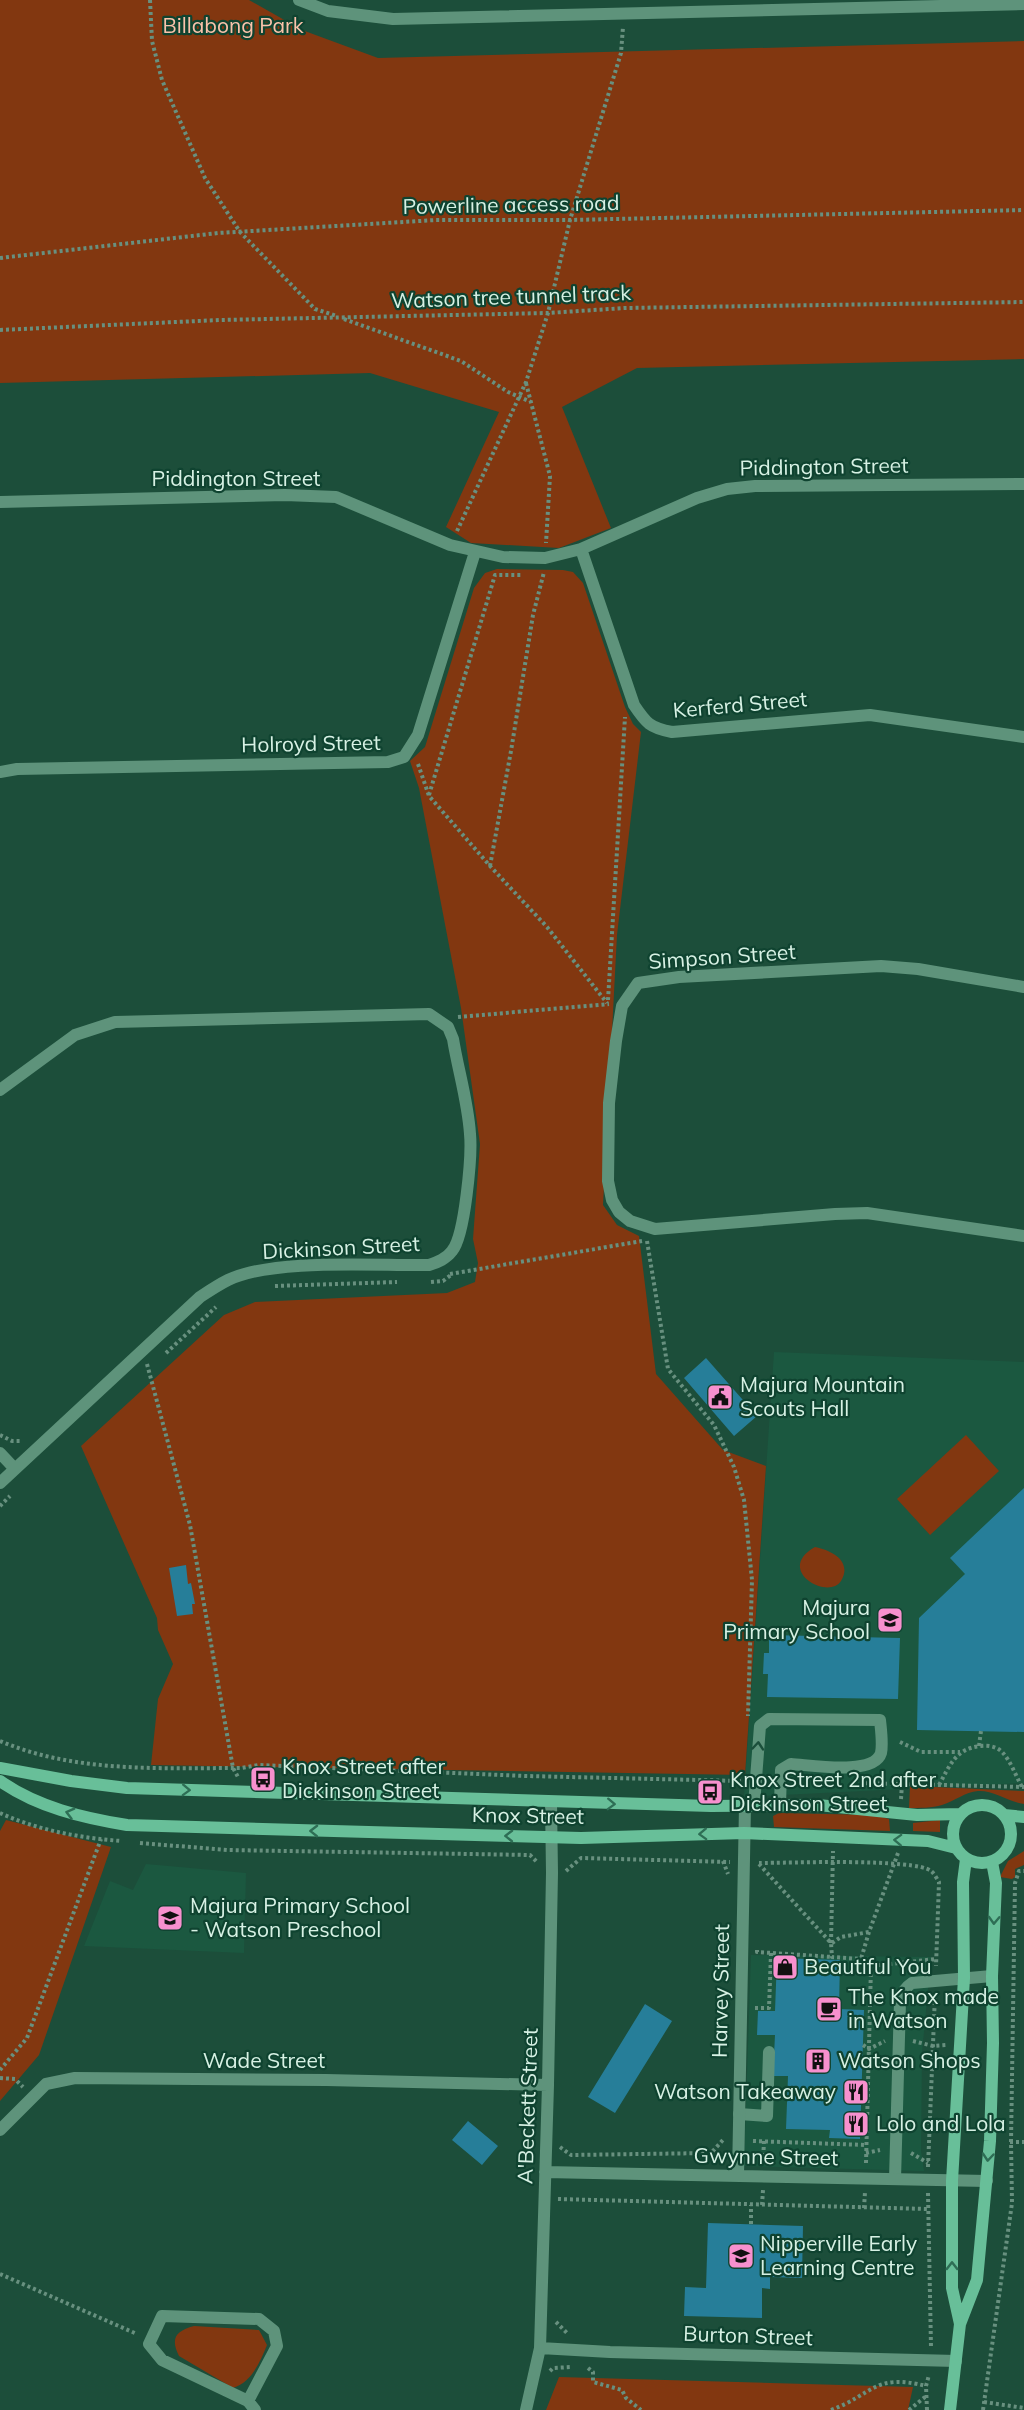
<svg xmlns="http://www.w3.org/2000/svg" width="1024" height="2410" font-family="Mulish,sans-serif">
  <rect width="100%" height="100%" fill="#1c4e3a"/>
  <path fill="#1b5840" d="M774,1352L1024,1362V1783L744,1797Z
    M146,1864L246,1873L244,1953L84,1946L110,1881L133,1890Z
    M751,1955L931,1957L922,2053L921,2151L924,2171L744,2166Z"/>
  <path fill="#823710" d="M0,0H249L302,30L378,58L1024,41V359L637,368L562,407L611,528L559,548L471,543L446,527L499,412L370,373L0,383Z
    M497,569L563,570L573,572L583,583L625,707L633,724L641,732L617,935L603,1205L617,1225L639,1236L656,1374L723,1450L766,1466L745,1775L151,1765L158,1699L173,1664L158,1630L157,1618L81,1446L224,1315L255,1302L447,1293L475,1282L478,1263L473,1239L480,1144L461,1008L419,788L410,761L425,747L474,588L485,573Z
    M966,1435L999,1471L930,1535L897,1499Z
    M815,1547C831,1550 853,1561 841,1581C828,1601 774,1570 815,1547Z
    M910,1786L1024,1791V1804C1009,1802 993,1790 978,1791C965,1792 955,1801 942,1805C932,1808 920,1808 909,1808Z
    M779,1813L874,1815L889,1819L890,1831L774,1827L773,1816Z
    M6,1820L111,1847L39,2055L0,2101V1831Z
    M940,1820V1832L913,1831V1823Z
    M1024,1851V1865L1015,1869V1877L1012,1879L1000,1877L1008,1861Z
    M194,2326L259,2330L267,2345C260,2362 252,2382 233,2388L179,2356C170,2338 176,2331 194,2326Z
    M559,2377L913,2387L908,2410H546Z"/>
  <path fill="#267e99" d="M706,1358L757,1416L734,1436L684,1378Z
    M1024,1488V1732L917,1730L919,1618L965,1574L950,1558Z
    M186,1565L188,1584L191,1583L195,1604H192L193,1614L177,1616L169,1568Z
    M769,1635L900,1638L898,1699L767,1697L768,1674H763L764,1653H769Z
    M254 1773a4 4 0 1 1 8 0a4 4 0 1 1-8 0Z
    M777,1958L840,1960L839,2009L864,2010L860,2139L829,2138L830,2130L786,2129L788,2076H773L775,2035H757L758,2011H775Z
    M645,2004L672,2021L615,2113L588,2097Z
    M468,2121L498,2146L482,2165L452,2140Z
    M708,2223L803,2226L802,2278L770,2277V2289L762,2288V2318L684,2316L685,2287L706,2288Z"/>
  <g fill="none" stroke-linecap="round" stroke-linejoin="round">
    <path stroke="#68907f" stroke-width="4" stroke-dasharray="3 3" stroke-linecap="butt" d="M150,0L152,41L162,80L205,178L240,232L315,309L337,316
      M0,258L218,233L436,220H570L1024,210
      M344,319L461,361L508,392L531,402
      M0,330L220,320L548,313L625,308L1024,302
      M526,383L550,476L546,543
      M457,531L526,382L548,313L570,220L621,53L623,27
      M418,764L429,796L490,866L547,927L607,1003
      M429,795L495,575H522
      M490,866L511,751L533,615L544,572
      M608,1000L625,717
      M458,1017L609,1004
      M647,1241L668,1369L714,1425L734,1467L744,1500L752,1580L748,1716
      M450,1274L642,1241
      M431,1282L443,1281L451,1275
      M275,1286L397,1282
      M166,1353L216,1307
      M147,1364L190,1525L233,1768L238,1777
      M0,1435L12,1441H22
      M0,1506L10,1496
      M0,1741C75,1773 161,1768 241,1768L258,1765L527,1776L741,1781
      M900,1742L921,1752H960
      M979,1746L981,1731
      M860,1783L1024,1787
      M939,1785C950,1765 956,1748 981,1746C989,1745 998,1747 1003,1753C1011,1762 1016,1776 1022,1787
      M901,1799L902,1784
      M0,1813C37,1830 80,1838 121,1841
      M140,1843L227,1850L530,1855L537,1862
      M898,1853L869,1932L861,1959L865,1965L871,1966L936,1959
      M723,1861L728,1874
      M759,1863C787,1863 915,1858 931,1871C934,1873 937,1879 939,1882L936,1966
      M759,1864L831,1943L832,1957L861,1959
      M566,1871L581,1858L730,1862
      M831,1943L833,1851
      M832,1943L841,1937L869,1932
      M757,1950V1952L832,1957
      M755,2008H769L771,1953
      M913,2041L933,2046L947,2045
      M863,2045L869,2049L885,2041
      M0,2070L27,2038L101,1839
      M0,2078L15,2079L23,2087
      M753,2141L866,2145
      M1010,2142H1024
      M560,2147L571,2155L711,2153L723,2140
      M866,2153L880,2150
      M911,2153L928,2163
      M763,2162L764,2141
      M866,2163L871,1966
      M928,2167L935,1995
      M928,2193L931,2347
      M558,2199L928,2209
      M762,2205L763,2190
      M864,2208L865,2192
      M751,2224V2205
      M0,2274L137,2334
      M556,2322L567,2333
      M588,2368L593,2372V2382L622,2390L626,2398L641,2410
      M550,2371L553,2368L572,2367
      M984,2402L1024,2408
      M831,2410C874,2394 874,2373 926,2386
      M909,2410L925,2397
      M927,2410L926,2386L929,2375
      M983,2410L1012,2203L1011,2142L1015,1883L1019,1871H1024"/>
    <path stroke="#5e937b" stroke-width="12" d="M754,1805L760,1726L769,1719L880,1720C881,1730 883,1744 881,1753C874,1776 811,1765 791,1764L781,1770L780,1806
      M739,2114L767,2116L769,2052
      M895,2179L900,2002C903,1993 904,1988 912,1983L992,1976"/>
    <path stroke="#5e937b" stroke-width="12" d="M299,0L328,11L393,19L1024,4
      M0,502L285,495L336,497L450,545L503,557L545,558L581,549L697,498L727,489L755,486L1024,484
      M581,549L634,705C646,723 650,728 672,732L870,715L1024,737
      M0,772L17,769L388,762L404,757L418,735L475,552
      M1024,987L918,969L881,966L679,977L638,983L622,1006L616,1041L609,1103L608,1181L612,1200L619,1212L630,1221L655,1229L835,1214L867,1213L1024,1236
      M0,1090L75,1035L115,1022L429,1014L448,1027L453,1039C458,1070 468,1102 470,1134C472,1155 465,1236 452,1251C446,1259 438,1262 429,1265C376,1266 274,1258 228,1280C218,1285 209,1291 200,1297L0,1483
      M0,1453L15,1469
      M0,2130L46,2084L75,2078L326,2080L548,2085
      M545,2172L987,2181
      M738,2176L745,1806
      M540,2348L610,2352L956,2361
      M248,2401L277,2346L274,2331L259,2319L162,2316L149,2344L162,2360L248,2401L255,2410
      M526,2410L540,2348L548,2085L552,1873L551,1802"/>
    <path stroke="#68bf99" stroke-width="12" d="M0,1768L71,1781L127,1788L711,1806L818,1805L917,1815L960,1814
      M0,1781C37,1807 83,1818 127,1825L581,1838L744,1833L928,1841L956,1848
      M953 1834a29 29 0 1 1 58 0a29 29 0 1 1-58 0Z
      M1004,1815L1024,1817
      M960,2324L952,2288V2181L964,1978L963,1882L966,1859
      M950,2410L960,2324L977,2280L990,2141L993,2043L992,1976L996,1883L992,1862"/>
  </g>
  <defs><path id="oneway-chevron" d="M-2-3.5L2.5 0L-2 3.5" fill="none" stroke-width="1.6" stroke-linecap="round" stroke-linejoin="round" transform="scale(1.5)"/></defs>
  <use stroke="#1b4f3b" href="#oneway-chevron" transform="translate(758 1746) rotate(-85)"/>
  <g stroke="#2e6e55">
    <use href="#oneway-chevron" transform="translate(186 1790) rotate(2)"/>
    <use href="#oneway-chevron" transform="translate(611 1804) rotate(2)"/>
    <use href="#oneway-chevron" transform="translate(70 1813) rotate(-165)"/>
    <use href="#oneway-chevron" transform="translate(314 1831) rotate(-179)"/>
    <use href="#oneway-chevron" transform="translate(703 1834) rotate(178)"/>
    <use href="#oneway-chevron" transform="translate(509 1836) rotate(-179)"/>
    <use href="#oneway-chevron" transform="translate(898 1840) rotate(-178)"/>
    <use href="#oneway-chevron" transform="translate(994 1920) rotate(92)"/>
    <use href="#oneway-chevron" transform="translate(988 2157) rotate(95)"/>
    <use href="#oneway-chevron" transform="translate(952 2266) rotate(-90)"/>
  </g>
  <defs>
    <symbol id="civic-square" viewBox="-11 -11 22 22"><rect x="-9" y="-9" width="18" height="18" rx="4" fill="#f790ce" stroke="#0f4330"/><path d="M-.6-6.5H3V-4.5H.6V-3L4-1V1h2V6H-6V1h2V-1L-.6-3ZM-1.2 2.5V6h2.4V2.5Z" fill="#111"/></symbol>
    <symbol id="school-square" viewBox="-11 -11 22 22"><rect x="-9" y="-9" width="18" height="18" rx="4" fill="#f790ce" stroke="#0f4330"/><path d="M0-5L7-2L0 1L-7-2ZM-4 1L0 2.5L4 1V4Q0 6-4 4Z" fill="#111"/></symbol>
    <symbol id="bus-square" viewBox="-11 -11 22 22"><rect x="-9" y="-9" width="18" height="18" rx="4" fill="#f790ce" stroke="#0f4330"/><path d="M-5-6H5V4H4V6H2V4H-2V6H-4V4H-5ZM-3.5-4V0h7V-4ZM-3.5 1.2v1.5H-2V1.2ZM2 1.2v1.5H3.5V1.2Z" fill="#111"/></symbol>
    <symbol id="shop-square" viewBox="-11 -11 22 22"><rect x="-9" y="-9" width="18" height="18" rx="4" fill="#f790ce" stroke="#0f4330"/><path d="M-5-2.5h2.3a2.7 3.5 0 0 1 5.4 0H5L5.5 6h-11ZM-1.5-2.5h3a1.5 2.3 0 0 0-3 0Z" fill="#111"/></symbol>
    <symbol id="cafe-square" viewBox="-11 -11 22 22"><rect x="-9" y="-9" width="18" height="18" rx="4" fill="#f790ce" stroke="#0f4330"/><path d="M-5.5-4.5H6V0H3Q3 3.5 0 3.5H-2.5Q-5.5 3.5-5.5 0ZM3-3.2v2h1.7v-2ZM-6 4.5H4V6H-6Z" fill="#111"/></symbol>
    <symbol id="building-square" viewBox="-11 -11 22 22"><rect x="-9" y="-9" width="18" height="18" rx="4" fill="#f790ce" stroke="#0f4330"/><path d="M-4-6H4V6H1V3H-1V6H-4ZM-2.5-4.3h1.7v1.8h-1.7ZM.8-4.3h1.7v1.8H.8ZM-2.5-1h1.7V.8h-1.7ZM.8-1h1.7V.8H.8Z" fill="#111"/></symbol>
    <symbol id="restaurant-square" viewBox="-11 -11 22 22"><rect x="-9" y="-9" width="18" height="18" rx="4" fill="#f790ce" stroke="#0f4330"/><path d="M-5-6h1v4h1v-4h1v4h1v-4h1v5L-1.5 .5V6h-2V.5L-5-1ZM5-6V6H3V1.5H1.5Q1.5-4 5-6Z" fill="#111"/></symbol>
  </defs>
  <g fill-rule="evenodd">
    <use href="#civic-square" x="705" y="1382" width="30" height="30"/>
    <use href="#school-square" x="875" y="1605" width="30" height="30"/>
    <use href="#bus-square" x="248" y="1764" width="30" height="30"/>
    <use href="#bus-square" x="695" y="1777" width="30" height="30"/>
    <use href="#school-square" x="155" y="1903" width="30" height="30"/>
    <use href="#shop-square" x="770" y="1952" width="30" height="30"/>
    <use href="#cafe-square" x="814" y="1994" width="30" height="30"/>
    <use href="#building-square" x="803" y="2046" width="30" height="30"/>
    <use href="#restaurant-square" x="841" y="2077" width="30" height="30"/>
    <use href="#restaurant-square" x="841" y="2109" width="30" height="30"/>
    <use href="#school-square" x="726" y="2241" width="30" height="30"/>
  </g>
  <g text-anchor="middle" stroke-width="4.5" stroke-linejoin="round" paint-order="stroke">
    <g font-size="21" fill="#fac2aa" stroke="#0f4330">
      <text x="233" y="33">Billabong Park</text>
    </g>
    <g font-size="21" fill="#d7f1e4" stroke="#0f4330">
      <text transform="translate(511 205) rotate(-1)" y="7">Powerline access road</text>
      <text transform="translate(511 297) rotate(-2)" y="7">Watson tree tunnel track</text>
      <text transform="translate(824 467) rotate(-1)" y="7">Piddington Street</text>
      <text x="236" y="486">Piddington Street</text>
      <text transform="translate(740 705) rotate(-5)" y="7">Kerferd Street</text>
      <text transform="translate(311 744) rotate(-1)" y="7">Holroyd Street</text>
      <text transform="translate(722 957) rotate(-4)" y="7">Simpson Street</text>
      <text transform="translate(341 1248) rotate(-3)" y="7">Dickinson Street</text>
      <text transform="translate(528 1816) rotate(1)" y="7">Knox Street</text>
      <text transform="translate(721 1991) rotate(-89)" y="7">Harvey Street</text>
      <text x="264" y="2068">Wade Street</text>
      <text transform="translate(528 2106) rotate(-88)" y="7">A'Beckett Street</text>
      <text transform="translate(766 2157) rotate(1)" y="7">Gwynne Street</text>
      <text transform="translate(748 2336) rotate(2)" y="7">Burton Street</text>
    </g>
    <g font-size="21" fill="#d7f1e4" stroke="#0f4330" text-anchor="start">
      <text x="740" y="1392">Majura Mountain<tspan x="740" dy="24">Scouts Hall</tspan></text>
      <text x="870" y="1615" text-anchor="end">Majura<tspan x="870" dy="24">Primary School</tspan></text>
      <text x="282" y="1774">Knox Street after<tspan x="282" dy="24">Dickinson Street</tspan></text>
      <text x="730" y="1787">Knox Street 2nd after<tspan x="730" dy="24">Dickinson Street</tspan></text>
      <text x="190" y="1913">Majura Primary School<tspan x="190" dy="24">- Watson Preschool</tspan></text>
      <text x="804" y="1974">Beautiful You</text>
      <text x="848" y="2004">The Knox made<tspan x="848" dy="24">in Watson</tspan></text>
      <text x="838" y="2068">Watson Shops</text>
      <text x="836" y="2099" text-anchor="end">Watson Takeaway</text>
      <text x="876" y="2131">Lolo and Lola</text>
      <text x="760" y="2251">Nipperville Early<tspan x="760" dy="24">Learning Centre</tspan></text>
    </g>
  </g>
</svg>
